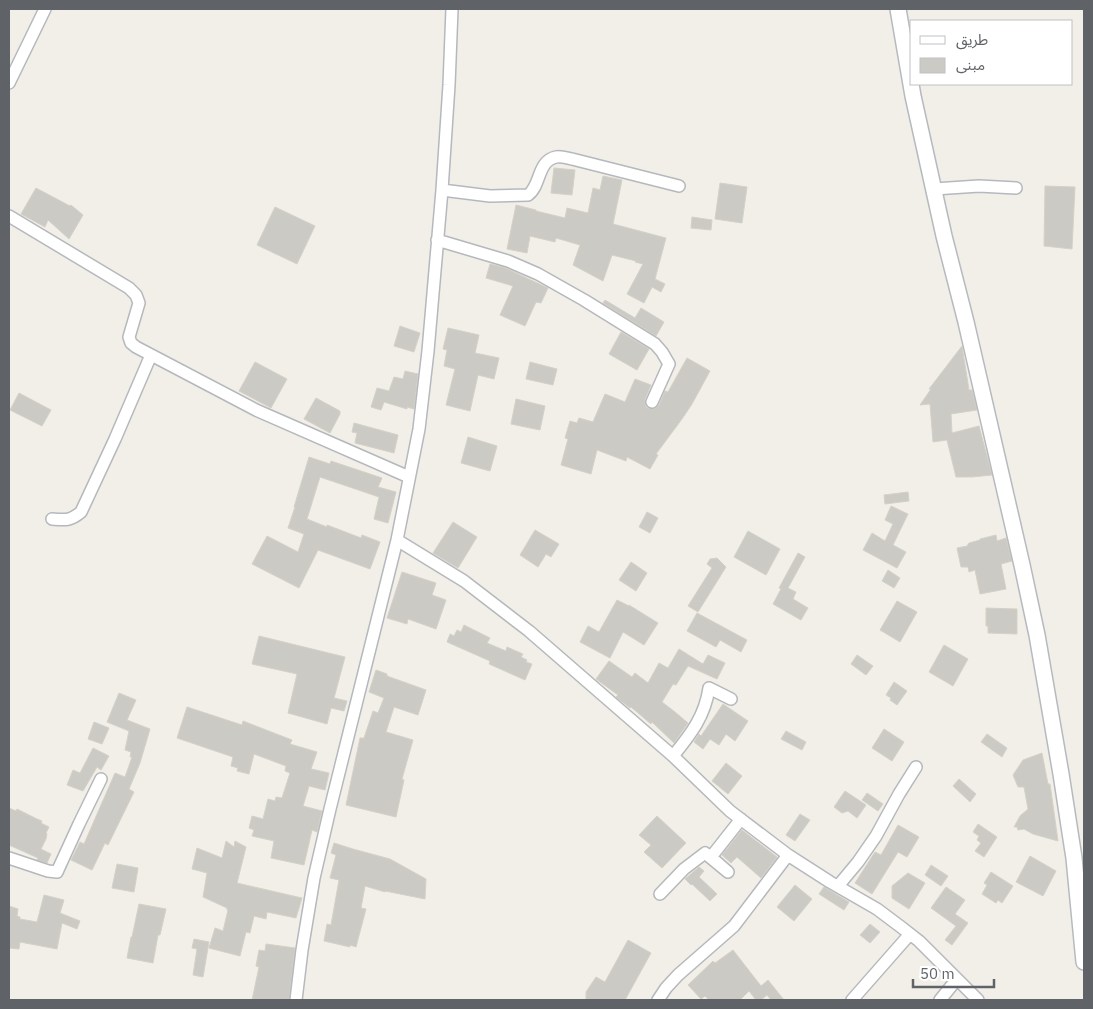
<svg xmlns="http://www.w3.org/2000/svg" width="1093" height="1009" font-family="'IBM Plex Sans','Noto Sans Arabic',sans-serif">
  <rect width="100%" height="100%" fill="#f1efe8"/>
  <path fill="#cccac5" stroke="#d6d1c6" d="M554,168L575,170L572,195L551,193Z
    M603,176L622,180L613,224L666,238L655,279L665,284L661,292L652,287L644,303L627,294L643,264L635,262L636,261L612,255L603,281L573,265L580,245L556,238L555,242L530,236L527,253L507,249L516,205L536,210V211L565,218L567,208L588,213L593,188L600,190Z
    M720,183L747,187L742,223L715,219Z
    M1045,186L1075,187L1072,249L1044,246Z
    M36,188L70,206L71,205L83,215L69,239L48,220L45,227L21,214Z
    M275,207L315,226L297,264L257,245Z
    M692,217L712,220L711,230L691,228Z
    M490,264L503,267L548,288L541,303L536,302L525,326L500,315L513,286L486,278Z
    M605,300L635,318L641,308L664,322L656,336L603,303Z
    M400,326L420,333L414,352L394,346Z
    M448,328L479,335L475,353L499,358L494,379L478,375L470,411L446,405L455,369L444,366L447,350L443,349Z
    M621,332L649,349L637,370L609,354Z
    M962,346L969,390H972L977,410L951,414L952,433L979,426L992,475L972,477H956L947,440L933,442L930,404L920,405L931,389H929Z
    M687,358L710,371L692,404L682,419L656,454L658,455L650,469L627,457L626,461L597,450L591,474L561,465L568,439L565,438L570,421L577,423L579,418L593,422L605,394L625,402L635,379L651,385L645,399V403L646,407L649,409L656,408L659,405L665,391L668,392Z
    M255,362L287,379L271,408L239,391Z
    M530,362L557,369L553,385L526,379Z
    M405,371L418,374L414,409L407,407V409L384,402L381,410L371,407L377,388L389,391L394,377L403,379Z
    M19,393L51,410L42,426L10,410Z
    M316,398L340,411V414L330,433L304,419Z
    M516,399L545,406L540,430L511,424Z
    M354,423L398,435L394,453L355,443L357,433L352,432Z
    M468,437L497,446L490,471L461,463Z
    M309,457L330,464L331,461L382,478L378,487L396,492L388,523L374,519L379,497L320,477L307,519L327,527V525L361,538L362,535L380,542L370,569L318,550L299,588L252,564L267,536L298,552L304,534L288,528L295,507H294Z
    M908,492L909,501L885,504L884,495Z
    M891,506L908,514L893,545L906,552L897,568L863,550L872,533L885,541L893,524L885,520Z
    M647,512L658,518L650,533L639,527Z
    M453,522L477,537L458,568L433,553Z
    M535,530L559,544L551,557L546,554L538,567L520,555Z
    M748,531L780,549L766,575L734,557Z
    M996,535L997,541L1006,538L1012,561L1001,564L1006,589L980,594L975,570L969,572L968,567H961L957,548L967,546L969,543L980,540V539Z
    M798,553L805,557L788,588L796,592L793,599L808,608L801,620L773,604L781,589L779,588Z
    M717,558L726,567L698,612L688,606L712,568L707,564L710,559Z
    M631,562L647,573L636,591L619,580Z
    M888,570L900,578L894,588L882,581Z
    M402,572L436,583L432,595L446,600L436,629L408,619L407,624L387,618Z
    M617,600L629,606V605L658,623L644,645L623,632L610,658L580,642L588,626L599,632Z
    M897,601L917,612L900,642L880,630Z
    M986,608L1017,609V634L988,633V626H986Z
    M697,613L747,640L741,652L720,640L716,647L687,631Z
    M464,625L490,638L487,643L506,651L507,647L523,654L521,657L527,660L526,662L532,664L525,680L489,664L490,661L447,642L450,634L454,636L457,630L461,632Z
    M259,636L345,657L334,698L347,701L344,711L331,708L327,724L288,713L297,674L252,664Z
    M944,645L968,659L953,686L929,672Z
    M679,649L703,664L708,655L725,663L717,679L688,666L676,685L673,684L662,702L675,712L688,723L674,743L652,722L651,724L631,707L630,708L616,697L618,695L596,679L609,661L632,677L635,673L648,683L659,663L668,668Z
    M857,655L873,666L866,675L851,664Z
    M376,670L387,674V676L426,690L418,715L394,707L386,732L413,740L402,779L404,780L396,817L346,805L360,738H364L373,711L378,713L384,698L369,692Z
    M894,682L907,691L897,705L890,700L891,698L886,695Z
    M119,693L136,700L127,720L150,729L140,763L129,789L134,792L108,845L105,843L92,870L71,860L80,842L84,844L115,773L125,777L132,757H130L131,752L125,750L129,731L107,722Z
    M723,704L748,721L735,741L726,734L719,745L710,739L703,749L694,742L699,734L701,736Z
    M187,707L242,725L243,721L292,740L290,744L317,752L311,769L329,773L325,790L309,786L303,806L322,811L317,832L312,830L304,865L271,858L274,841L252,836L254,830L249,828L252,816L263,819L268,799L275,801L276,797L282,798L290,773L285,771L286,766L254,754L249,774L237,771L238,768L231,766L233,757L177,738Z
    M94,722L109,728L102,744L88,739Z
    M884,729L904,742L892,761L872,748Z
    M786,731L806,742L802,750L781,739Z
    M987,734L1007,748L1002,757L981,742Z
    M93,748L109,756L101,770L97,767L83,791L67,785L73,770L80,773Z
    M1042,753L1048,784H1050L1058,841L1033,834L1024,829L1018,830L1017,827H1014L1020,816L1028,809L1024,787H1018L1013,775L1023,760Z
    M726,763L742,776L728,794L712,781Z
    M959,779L976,794L970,802L953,786Z
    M845,791L866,805L857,818L848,811L842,813L834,807Z
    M867,793L883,804L878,811L862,800Z
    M9,808L16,811L17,809L37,819L42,821L41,823L49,827L46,833L47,834L46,839L41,849L51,854L47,863L37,860L38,858L9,845Z
    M800,814L810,820L795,841L786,835Z
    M657,816L686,843L662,868L644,852L651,845L639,835Z
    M978,824L997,837L984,857L975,851L981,843L977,840L979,836L973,832Z
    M898,825L919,837L907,857L898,852L872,894L855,883L875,852L881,855Z
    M742,830L777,857L761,878L737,857L731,863L722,855Z
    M226,841L234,847L235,841L246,847L237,883L302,898L296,918L267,912L266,919L254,916L250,933L246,932L240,956L209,948L215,928L223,931L228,910H227V908L203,897L207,873L192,869L197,848L222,858Z
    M334,843L353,849L390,859L426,879L425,899L385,891V892L365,886L361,908L366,909L356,947L350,945V947L324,941L327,924L331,925L339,880L330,878L336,855L331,853Z
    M1030,856L1056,871L1043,896L1016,882Z
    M117,864L138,868L134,892L112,888Z
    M931,865L948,876L941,886L925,875Z
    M699,867L704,871L699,877L717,894L710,901L692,884L691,885L685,879Z
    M991,872L1013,886L1002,903L998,900L996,903L982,894L987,885L984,883Z
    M908,873L925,883L909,909L892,898V886Z
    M795,885L812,899L794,921L777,907Z
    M824,887L849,902L844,910L819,894Z
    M946,887L965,900L955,914L968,923L952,945L945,940L956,926L931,908Z
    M44,895L64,900L60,913L80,921L77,929L62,923L57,949L20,942L19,949L9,948V906L18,909L17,916L20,917V919L37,922Z
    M139,904L166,909L160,935H158L153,963L127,958L131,937H132Z
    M870,924L880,932L870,943L860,935Z
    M194,939L209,942L203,977L193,975L197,949L192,948Z
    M628,940L651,953L625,1000H586V992L596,977L605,982Z
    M266,944L295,948L289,1000H252L259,967L256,966L259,950L265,951Z
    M733,950L761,986L768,980L784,1000H771L767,995L761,1000H756L749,991L740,1000H709L705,996L701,999L688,985L713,961L715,963Z"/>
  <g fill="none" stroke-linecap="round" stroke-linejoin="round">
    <defs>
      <path id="street" d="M9,83L45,9
        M934,189L979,186L1016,188
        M442,190L490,196L528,195C541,186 537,161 556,157C561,156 567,158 572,159L679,186
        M9,216L129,288L136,295L139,303L129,337L131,343L136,347L256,410L409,477
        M437,240L508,261L538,274L584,300L655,344L662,352L669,364L652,402
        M52,519C66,520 70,521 81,512L115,439L151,355
        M397,540L464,581L529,631L673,756L730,811L788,855L830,882L877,909L901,927L919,941L978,1000
        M673,756C691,734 705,716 709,688L731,699
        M9,858L48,871L57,872L79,824L101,779
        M838,886L858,862L876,836L899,794L916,767
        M660,894L684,869L705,853L728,872L711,857L741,819
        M296,1000L302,950L314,878L330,809L397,540L419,429L428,351L442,190L449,85L452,9
        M658,1000L666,988L678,975L734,926L788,855
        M852,1000L910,934
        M940,1000L957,979"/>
      <path id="secondary" d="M898,9L913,96L944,236L966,322L1022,565L1037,635L1061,774L1074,858L1084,962"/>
    </defs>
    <use href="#street" stroke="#b5b8bc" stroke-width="14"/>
    <use href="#secondary" stroke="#b6babf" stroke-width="18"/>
    <use href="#street" stroke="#fff" stroke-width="11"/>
    <use href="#secondary" stroke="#fff" stroke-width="15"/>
  </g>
  <rect width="1093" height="1009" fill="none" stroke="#5f6368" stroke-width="20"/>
  <rect x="910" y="20" width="162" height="65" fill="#ffffff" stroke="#bfc1c3"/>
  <rect x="920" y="36" width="25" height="8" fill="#ffffff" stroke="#bfc1c3"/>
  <text x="956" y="45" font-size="15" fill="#5f6368">طريق</text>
  <rect x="920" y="58" width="25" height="15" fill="#cccac5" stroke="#bfc1c3"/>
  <text x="956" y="70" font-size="15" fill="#5f6368">مبنى</text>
  <path d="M913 979v8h81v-8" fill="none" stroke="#5f6368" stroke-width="2.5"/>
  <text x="920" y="979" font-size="15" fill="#5f6368" stroke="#ffffff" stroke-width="4" paint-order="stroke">50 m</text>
</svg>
